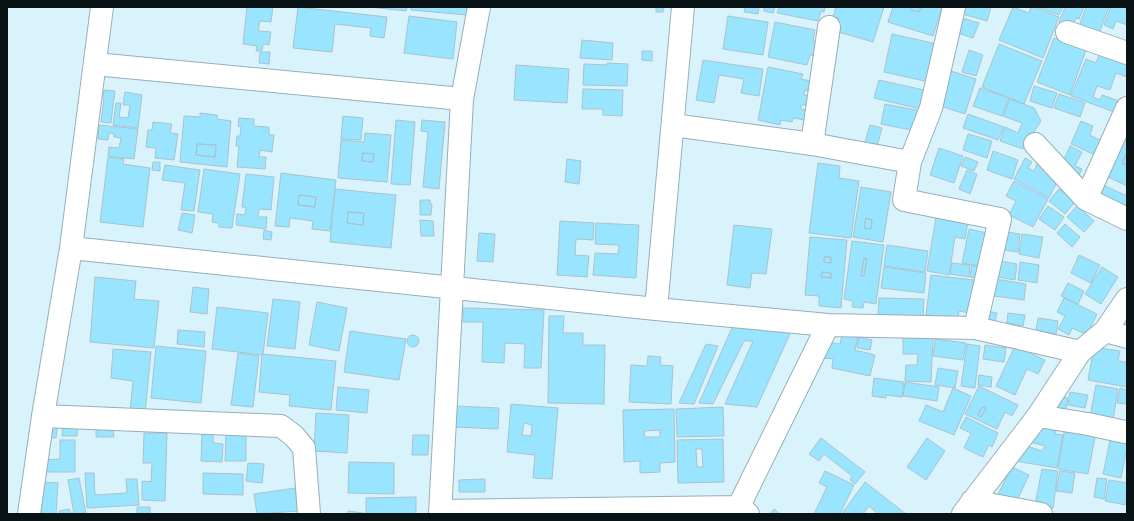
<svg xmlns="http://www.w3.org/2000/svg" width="1134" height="521" font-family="'Public Sans',sans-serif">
  <rect width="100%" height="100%" fill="#d9f3fd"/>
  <path fill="#99e4fe" stroke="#aac3cc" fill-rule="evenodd" d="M247,7H273L271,22L260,21L258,31L271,32L269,45L263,44L262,51H256L257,46L243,44Z
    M298,7L387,17L384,38L370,36L371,28L335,24L332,52L293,48Z
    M369,7H407L406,11Z
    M411,7H468L467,15L411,10Z
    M656,7H664L663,12H656Z
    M745,7H759L758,14L744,12Z
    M764,7H775L773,13L764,11Z
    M779,7H825L824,12L821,11L818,21L777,13Z
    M836,7H884L873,42L835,31L839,18L833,17Z
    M893,7H911L910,10L919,12L921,7H942L933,36L888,22Z
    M911,7H921L919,12L910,10Z
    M961,7H991L987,21L959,13Z
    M1013,7L1029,13L1031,7H1034L1059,17L1043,58L999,40Z
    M1038,7H1063L1059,15Z
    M1065,7H1084L1079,19L1076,18L1072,27L1059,22Z
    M1086,7H1109L1098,36L1078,29Z
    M1111,7H1127V25L1116,21L1113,29L1104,25Z
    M409,16L457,22L453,59L404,53Z
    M728,16L768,22L763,55L723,49Z
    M956,16L979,23L973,38L951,31Z
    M775,22L815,30L813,41L820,42L817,56L810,55L807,65L768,57Z
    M892,34L937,44L929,82L884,72Z
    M1054,38L1086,50L1070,95L1037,82Z
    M582,40L613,43L612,60L580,58Z
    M999,44L1042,61L1024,104L982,87Z
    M969,50L983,55L976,76L962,72Z
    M642,51H652V61L642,60Z
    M260,52H270L269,64L259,63Z
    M1100,53L1127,64V77L1116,73L1110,90L1097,86L1093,97L1100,100L1102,95L1119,101L1114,112L1071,96L1086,59L1096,63Z
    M703,60L763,69L759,96L741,93L744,79L719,75L714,103L696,100Z
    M607,63L628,64L627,86L583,85L584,64L607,65Z
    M516,65L569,69L567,103L514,100Z
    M768,67L803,74L801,79L811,81L809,91L805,90L804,95L808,96L807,105H801V109L806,110L804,120L793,118L792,122L781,120L780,125L758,120Z
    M948,70L976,79L965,114L937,105Z
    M879,80L924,90L920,109L874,98Z
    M1034,86L1057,93L1052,108L1030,101Z
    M980,88L1009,98L1002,116L973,106Z
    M583,89L623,90L622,116L603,115V109H582Z
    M104,90L115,91L111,123L101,122L104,98H103Z
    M125,92L142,95L138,128L113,125L116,103H121L119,117L128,118L130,105H123Z
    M1059,94L1085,103L1080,117L1054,108Z
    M1010,99L1034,108L1041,121L1023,149L1000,141L1005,127L1018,133L1022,123L1003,116Z
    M885,104L921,111L916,131L881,124Z
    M200,113L217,115V119L231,121L227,167L180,162L184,116L200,117ZM197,144L216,145L215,157L196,155Z
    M968,114L1004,127L998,140L963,128Z
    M343,116L363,118L361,140L341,139Z
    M239,118L254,119V126L269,127V135H274L272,152L260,150L259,157H266L265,169L237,167L239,146H236L237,136H240L241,127L238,126Z
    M396,120L415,122L410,185L391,184Z
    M422,120L445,122L439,189L423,187L428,132L421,131Z
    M1081,121L1093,126L1090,135L1102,141L1095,155L1071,144Z
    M153,122L172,124L170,133L178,134L174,160L155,158L156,148L146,147L148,130H152Z
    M99,125L138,129L134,159L108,156L109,147L119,148L121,138L114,137V134L109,133L108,140L98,139Z
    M870,125L882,128L877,146L865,142Z
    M1127,131V153L1122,163L1127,165V186L1104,175Z
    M365,133L391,135L387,182L338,178L341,140L364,142ZM363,153L374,154L373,162L362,161Z
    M968,134L992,141L987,158L963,150Z
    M197,144L216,145L215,157L196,155Z
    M1070,146L1082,152L1075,166L1082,169L1078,177L1060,168Z
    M939,148L963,156L954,183L930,175Z
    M993,151L1018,160L1012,179L987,170Z
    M363,153L374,154L373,162L362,161Z
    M1126,153H1127V165L1122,163Z
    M108,157L124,159L123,164L150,168L143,227L100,222Z
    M965,157L978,162L974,171L961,166Z
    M1025,158L1032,162L1028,168L1034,171L1037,164L1060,176L1049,198L1014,179Z
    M567,159L581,161L579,184L565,182Z
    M153,162H160V171L152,170Z
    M818,163L840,166L839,178L859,181L851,238L809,233Z
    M165,165L200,170L194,211L181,210L185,183L162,180Z
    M204,169L240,174L232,228L219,227V223L212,222L213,214L198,212Z
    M967,170L977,174L970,194L959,189Z
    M281,173L336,180L330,231L312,229L313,221L290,218L289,227L275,226ZM299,195L316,197L315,207L298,205Z
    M246,174L274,177L271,210L259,209L258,217H267L266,229L236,225L237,214L245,215L246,207H242Z
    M1014,181L1048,199L1033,227L1009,215L1016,201L1006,196Z
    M1099,183L1127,196V203L1122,212L1092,198Z
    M861,187L891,192L883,242L853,237ZM866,218L872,220L871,229L864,228Z
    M335,189L396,195L391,248L330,242ZM348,212L364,213L363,225L347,223Z
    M1059,189L1075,202L1065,214L1049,201Z
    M299,195L316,197L315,207L298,205Z
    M420,200H430V203L432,204L431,215H420Z
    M1048,206L1064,217L1055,230L1039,219Z
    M1077,206L1094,221L1084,232L1067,217Z
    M348,212L364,213L363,225L347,223Z
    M182,213L195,215L192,233L178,230Z
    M936,217L968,222L965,239L955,237L949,275L927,271Z
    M866,218L872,220L871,229L864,228Z
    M420,220L433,221L434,236H421Z
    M560,221L594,223L593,240L576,239L575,255L589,256L587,277L557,275Z
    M596,223L639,225L636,278L593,275L595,253L618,254L619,245L595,244Z
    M1065,224L1080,237L1072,247L1057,233Z
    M734,225L772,229L766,274L752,273L750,288L727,285Z
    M969,229L987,233L980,266L962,263Z
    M264,230L272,232L271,240L263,239Z
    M1007,232L1020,234L1018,252L1004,250Z
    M479,233L495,234L493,262L477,261Z
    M1022,234L1043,237L1039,258L1019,254Z
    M810,237L847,240L841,308L819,306V296L805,295ZM824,257H831V263L824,262ZM822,272L831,273V278L821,277Z
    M852,241L884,245L876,304L864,302L863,308L852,307L853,301L844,299ZM864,258L867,259L864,276H861Z
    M887,245L928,251L925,272L884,266Z
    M1079,255L1100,265L1091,283L1071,273Z
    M824,257H831V263L824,262Z
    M864,258L867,259L864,276H861Z
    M1000,261L1017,264L1015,280L998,277Z
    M1020,262L1039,265L1037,283L1018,280Z
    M952,263L970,265L969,277L950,274Z
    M972,265L980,267L979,278L970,277Z
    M884,267L926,273L924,293L881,288Z
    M1102,267L1118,277L1101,304L1085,294Z
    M822,272L831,273V278L821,277Z
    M931,275L974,280L970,313L959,311L958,323L939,321L940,316L926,315Z
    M95,277L136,281L134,299L159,301L154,348L90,342Z
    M996,279L1026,284L1024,300L994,296Z
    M1068,283L1084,291L1078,304L1061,296Z
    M193,287L209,289L207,314L190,312Z
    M879,298L924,299L923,317L878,315Z
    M1064,298L1097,314L1087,335L1072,328L1069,335L1058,329L1065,316L1057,312Z
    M273,299L300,302L295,349L267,346Z
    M317,302L347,308L339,351L309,345Z
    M217,307L268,313L263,355L212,349Z
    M463,308L544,310L541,368H524L525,344L505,343L504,363L482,362L483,322H463Z
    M987,311L997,313L995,321L986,320Z
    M1008,313L1025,315L1023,326L1007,323Z
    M549,316H564L563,333H583V345H605L604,404L548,403Z
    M1038,318L1058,321L1056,334L1036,330Z
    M734,323L793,327L757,407L725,404L753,341H744L713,404L699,403Z
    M178,330L205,332L204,347L177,344Z
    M350,331L406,339L399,380L344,372Z
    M842,334L858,337L855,350L875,355L870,376L832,368L833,359L824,358L828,342L840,344Z
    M407 341a6 6 0 1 1 12 0a6 6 0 1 1-12 0Z
    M859,337L872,340L870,350L857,348Z
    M903,337L933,338L931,382L905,381L906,365H917L918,354H903Z
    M935,339L966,343L963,360L933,356Z
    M706,344L718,346L694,404L679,403Z
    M967,344L980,346L975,388L961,386Z
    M985,345L1006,348L1004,362L983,359Z
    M156,346L206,351L201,403L151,398Z
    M1015,346L1045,360L1038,374L1027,369L1015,395L996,386Z
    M1094,347L1120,351L1118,361L1126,362L1127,359V387L1088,380Z
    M113,349L151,352L145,414L130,412L133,381L111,378Z
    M238,353L259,356L253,407L231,405Z
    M262,354L336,361L331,410L289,406L290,395L259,392Z
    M648,356L661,357L660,365L673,366L671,404L629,402L631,365L647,366Z
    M938,368L958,371L955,388L935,385Z
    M979,375L992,377L991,387L978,385Z
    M874,378L904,382L902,397L886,395V398L872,396Z
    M905,382L939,387L937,401L903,396Z
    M1096,385L1118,389L1112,426L1089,421Z
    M979,386L1018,405L1012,416L1005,412L997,429L965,414ZM982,407L986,408L981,417L978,415Z
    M338,387L369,390L367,413L336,410Z
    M953,388L971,396L954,435L919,421L926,405L943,412Z
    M1120,388L1127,390V404L1117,403Z
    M1070,392L1088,395L1085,408L1068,405Z
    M1058,396L1068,398L1065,415L1055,413Z
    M511,404L558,408L552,479L533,478L535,455L507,452ZM524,423L532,425L531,436L522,435Z
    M455,406L499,408L498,429L454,427Z
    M723,407L724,436L677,437L676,409Z
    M982,407L986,408L981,417L978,415Z
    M674,409L675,462L660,463V472L640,473V461L624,462L623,410ZM660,430V437H645L644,431Z
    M316,413L349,415L347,453L314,451Z
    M966,417L998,433L992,447L989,445L983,457L964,448L971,433L960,428Z
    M1041,421L1057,424L1055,434L1063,435L1057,468L1015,461L1027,446L1042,451L1045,446L1030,442Z
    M48,422L58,423L56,438L46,437Z
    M63,423L78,424L77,436H62Z
    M1065,426L1096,432L1088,474L1058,469Z
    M113,428L114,437H96V429Z
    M202,432L213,433V443L223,444L222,462L201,461Z
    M144,433H167L165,501L142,500V481L151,482L152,463H143Z
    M226,434L246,435V461H225Z
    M413,435H429L428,455H412Z
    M1111,436L1127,440V448L1121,478L1103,474Z
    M821,438L865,472L855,484L850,480L852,476L824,454L819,461L809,454Z
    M927,438L945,451L926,480L907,467Z
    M723,439L724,482L678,483L677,440ZM696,449H702L703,467H697Z
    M60,440H75V472H44L43,460L60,459Z
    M349,462L394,463V494L348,493Z
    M248,463L264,464L262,483L246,481Z
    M1012,467L1029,475L1015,505L997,496Z
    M1042,469L1058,471L1053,508L1035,505Z
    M825,471L854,485L840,514H814L827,487L819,483Z
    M1060,471L1075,473L1072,493L1056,491Z
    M85,473H94L95,495L127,493L126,479H137L139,505L87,508Z
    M203,473L243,474V495L203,494Z
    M79,478L86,513L74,514L68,480Z
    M1097,478L1107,479L1104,499L1094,497Z
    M485,479V492H459V480Z
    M1109,480L1127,483L1126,505L1105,501Z
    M43,482L58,483L56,514H41Z
    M865,482L906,514H878L869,506L863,514H845L843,512Z
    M296,488L299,511L257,514L254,494Z
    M416,497V514H366V498Z
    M137,507H150V514H137Z
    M69,509L71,514H60L59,511Z
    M774,509L780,514H770Z
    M348,511L363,513V514H348Z"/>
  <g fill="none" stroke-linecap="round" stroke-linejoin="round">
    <defs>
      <path id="minor" d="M954,7L931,108L910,162L904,200L1000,219L975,328
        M1067,32L1127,53
        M95,64L462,99
        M673,125L812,144L910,162
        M812,144L829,27
        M1035,144L1086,199L1127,219
        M1086,199L1127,108
        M71,248L656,309L828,325L975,328L1080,352
        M656,309L683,7
        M1105,331L1127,337
        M43,416L281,426L294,436L304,448L309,514
        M1038,416L1088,424L1125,432
        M972,501L1041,514
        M440,511L739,507L748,514
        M29,514L43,416L71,248L102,7
        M440,514L462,99L479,7
        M735,514L828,325
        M963,514L1038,416L1080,352L1105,331L1127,299"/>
    </defs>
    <use href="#minor" stroke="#96afb8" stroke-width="24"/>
    <use href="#minor" stroke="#fff" stroke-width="22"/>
  </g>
  <rect width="1134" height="521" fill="none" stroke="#091215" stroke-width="16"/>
</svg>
